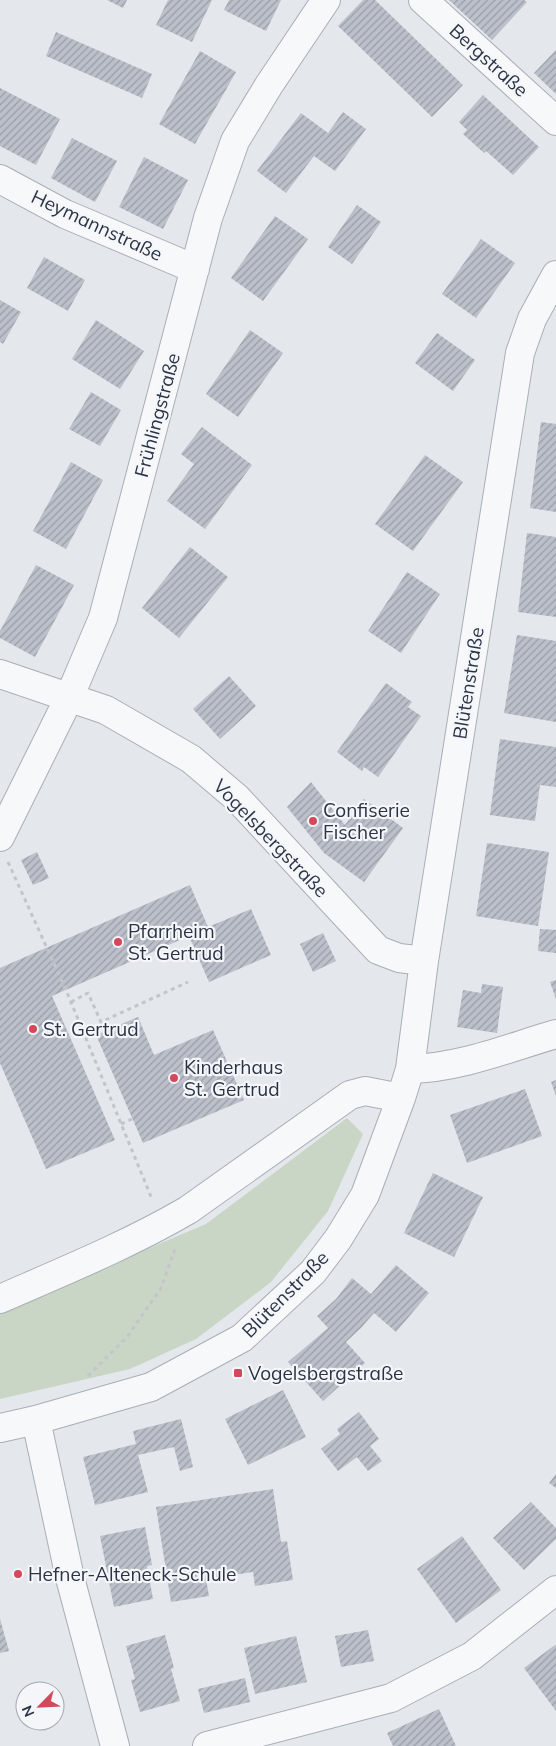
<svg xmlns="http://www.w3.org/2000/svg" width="556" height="1746" font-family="Mulish,sans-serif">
  <defs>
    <pattern id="building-hatch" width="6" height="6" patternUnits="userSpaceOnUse" patternTransform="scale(1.25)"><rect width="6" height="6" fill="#bbc0ca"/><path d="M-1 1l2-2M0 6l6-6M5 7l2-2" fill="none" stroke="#989da6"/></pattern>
  </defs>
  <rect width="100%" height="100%" fill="#e4e7ec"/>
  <path fill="#c9d6c5" d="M347,1118L363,1134L328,1211L271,1282L196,1339L130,1369L0,1399V1311L206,1224Z"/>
  <path fill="url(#building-hatch)" d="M107,0H127L123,8Z
    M168,0H212L192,42L156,25Z
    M229,0H281L266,31L224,10Z
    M363,0H375L463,85L432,117L338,26Z
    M449,0H524L527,2L492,40Z
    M56,32L152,74L142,98L46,56Z
    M556,50V94L534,73Z
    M200,51L236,72L195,144L159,124Z
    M0,88L60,119L36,165L0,146Z
    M483,95L539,147L513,175L486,151L484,153L463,134L467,130L459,122Z
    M343,112L366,129L335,171L314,156L286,193L257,171L301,113L328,133Z
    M72,138L117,161L95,202L51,178Z
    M144,157L188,180L163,229L119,207Z
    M357,205L381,222L352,264L328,247Z
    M275,216L308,239L263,301L231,278Z
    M481,239L515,263L476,318L442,294Z
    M44,257L85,280L68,311L27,288Z
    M0,300L21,312L3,344L0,342Z
    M96,320L144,351L120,389L72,359Z
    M250,330L283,353L238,417L206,394Z
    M437,333L475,360L453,391L415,363Z
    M91,392L121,410L100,446L69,429Z
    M541,422L556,424V512L530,508Z
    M202,427L252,465L205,529L167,501L194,464L181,454Z
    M425,455L463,482L413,551L375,524Z
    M71,462L103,480L66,549L33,531Z
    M527,533L556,537V617L518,612Z
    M190,547L228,577L179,638L142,608Z
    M36,565L74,585L35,657L0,638V631Z
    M407,572L440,594L401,653L368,631Z
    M517,635L556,641V722L504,713Z
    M229,676L256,706L220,739L193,709Z
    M386,683L412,702L408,707L421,716L378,777L364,767L362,771L337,752Z
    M500,739L556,747V787L540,785L535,821L490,815Z
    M311,782L345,825L364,799L403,828L364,882L324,853L287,807Z
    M487,843L549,852L538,926L476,916Z
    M37,852L49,878L33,885L21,860Z
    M190,885L208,927L251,909L271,955L209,982L189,936L52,996L115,1140L46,1169L0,1063V968Z
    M540,929L556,930V953L538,951Z
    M323,933L336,961L313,972L300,944Z
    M556,980V999L550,982Z
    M482,984L503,987L497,1033L457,1027L463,990L481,993Z
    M138,1017L154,1055L213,1030L244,1100L143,1143L96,1035Z
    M556,1080V1096L551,1082Z
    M525,1089L542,1136L467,1163L450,1115Z
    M433,1173L483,1197L454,1257L404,1233Z
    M396,1265L429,1293L396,1332L374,1313L361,1328L346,1342L365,1363L323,1401L288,1362L328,1328L317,1316L336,1299L352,1278L371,1294Z
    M283,1390L306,1437L248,1465L225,1419Z
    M359,1412L379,1439L370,1446L382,1461L368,1471L357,1457L338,1471L321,1449L340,1434L337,1429Z
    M181,1419L193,1467L180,1471L174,1447L138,1455L148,1492L95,1505L83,1457L136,1444L133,1431Z
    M556,1474V1488L549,1483Z
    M273,1489L281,1542L287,1541L293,1580L255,1586L253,1572L206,1579L209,1596L171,1602L156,1507Z
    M531,1502L556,1528V1539L524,1570L493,1538Z
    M145,1527L152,1565L147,1566L153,1599L114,1607L100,1536Z
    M462,1536L501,1590L456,1623L417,1569Z
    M0,1619L9,1651L0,1653Z
    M368,1630L374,1661L341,1667L335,1636Z
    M165,1635L174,1668L171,1669L180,1701L140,1712L131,1680L135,1679L126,1646Z
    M296,1636L307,1682L255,1694L244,1648Z
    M555,1645L556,1646V1711L524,1668Z
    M245,1678L250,1702L204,1713L198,1689Z
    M439,1709L456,1746H393L387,1733Z"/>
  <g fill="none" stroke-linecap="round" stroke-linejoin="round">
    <defs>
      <path id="minor" d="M423,0L556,121
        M0,179L65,214L195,269
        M0,674L106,710L191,759L237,798L378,950L399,958L424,961
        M0,837L69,698L103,618L208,218L235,141L269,85L326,0
        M410,1069C460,1068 508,1048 556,1034
        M0,1299C64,1271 128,1245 188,1210L350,1095L365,1091L401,1098
        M36,1420L70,1578L115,1746
        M0,1428L36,1420L151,1387L242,1338L313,1272L338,1239L365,1195L401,1098L410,1069L424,961L520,353L532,319L556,275
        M207,1746L391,1698L472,1656L556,1590"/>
    </defs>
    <use href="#minor" stroke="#a9aeb7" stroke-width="30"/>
    <path stroke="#c2c5cb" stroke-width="3" stroke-dasharray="4 4" stroke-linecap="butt" d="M8,862L66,990L152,1199
      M71,1002L88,993L101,1022L188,982
      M121,1124L132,1119
      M88,1376L127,1337L161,1288L175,1249"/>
    <use href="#minor" stroke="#f7f8fa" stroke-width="28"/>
  </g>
  <g fill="#d1495b" stroke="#f4f6f9" stroke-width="2">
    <circle cx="313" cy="821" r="5"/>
    <circle cx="118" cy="942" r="5"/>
    <circle cx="33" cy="1029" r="5"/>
    <circle cx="174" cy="1078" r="5"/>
    <rect x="233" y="1368" width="10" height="10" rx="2.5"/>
    <circle cx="18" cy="1574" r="5"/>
  </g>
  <g text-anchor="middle" stroke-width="4.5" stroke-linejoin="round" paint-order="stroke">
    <g font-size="19" fill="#2b3445" stroke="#f4f6f9">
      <text transform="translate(489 60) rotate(42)" y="7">Bergstraße</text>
      <text transform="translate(97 225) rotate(25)" y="7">Heymannstraße</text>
      <text transform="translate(157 415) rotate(-75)" y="7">Frühlingstraße</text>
      <text transform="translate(468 683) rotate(-81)" y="7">Blütenstraße</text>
      <text transform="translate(271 838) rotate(46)" y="7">Vogelsbergstraße</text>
      <text transform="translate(285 1294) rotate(-45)" y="7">Blütenstraße</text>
    </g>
    <g font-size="19" fill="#2b3445" stroke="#f4f6f9" text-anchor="start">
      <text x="323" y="817">Confiserie<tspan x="323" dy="22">Fischer</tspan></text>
      <text x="128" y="938">Pfarrheim<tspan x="128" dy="22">St. Gertrud</tspan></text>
      <text x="43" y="1036">St. Gertrud</text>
      <text x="184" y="1074">Kinderhaus<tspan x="184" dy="22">St. Gertrud</tspan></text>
      <text x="248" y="1380">Vogelsbergstraße</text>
      <text x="28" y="1581">Hefner-Alteneck-Schule</text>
    </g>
  </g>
  <g transform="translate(40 1706) rotate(246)"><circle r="24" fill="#f4f6f9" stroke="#a4a8b1"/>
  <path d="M0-4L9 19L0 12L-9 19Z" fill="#d1495b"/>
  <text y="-8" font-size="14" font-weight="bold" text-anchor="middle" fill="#2b3445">N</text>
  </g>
</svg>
